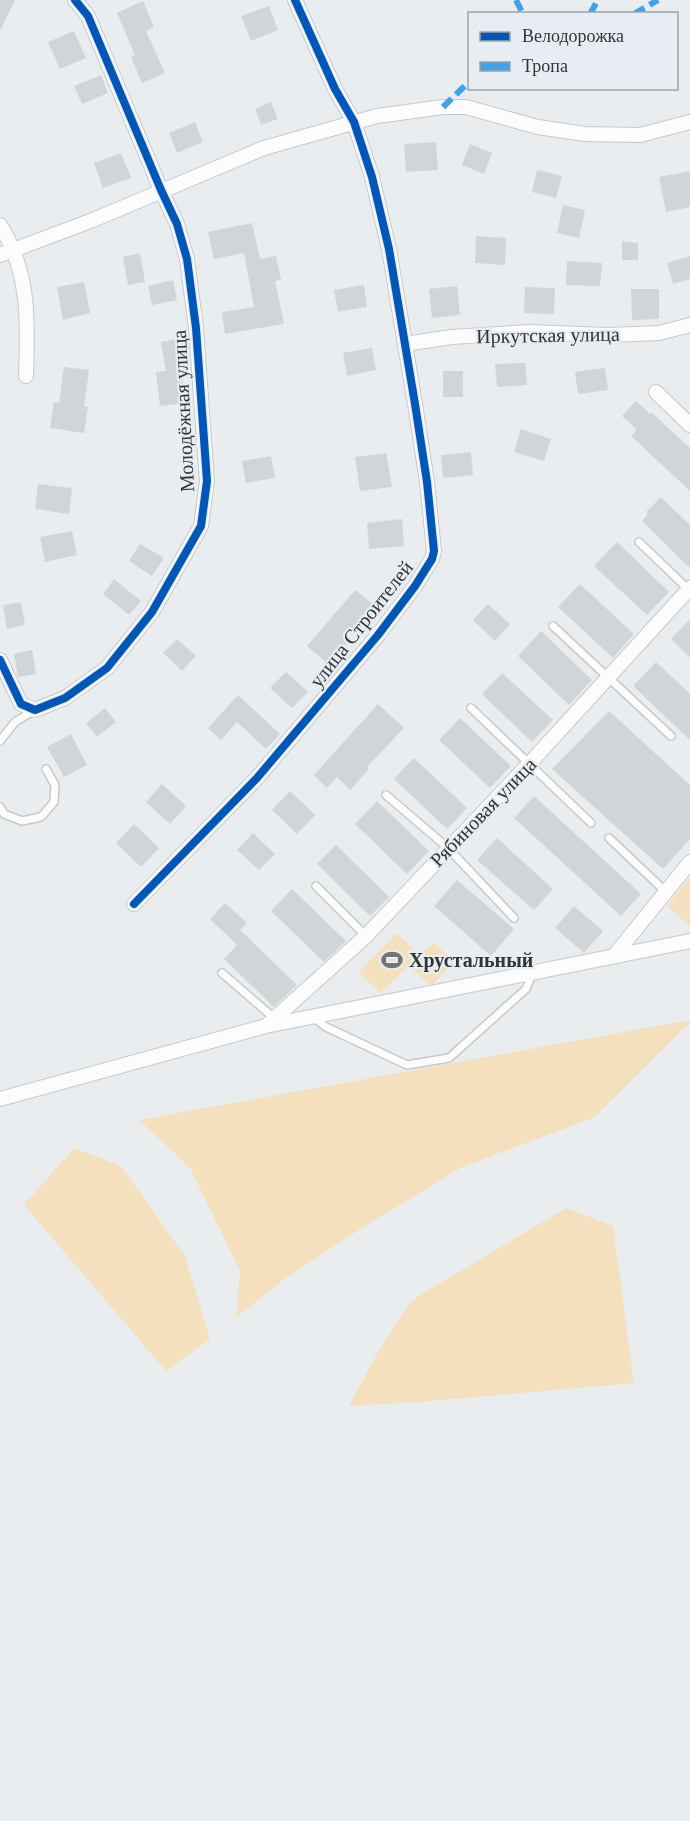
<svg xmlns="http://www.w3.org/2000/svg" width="690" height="1821" font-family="Georgia,serif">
  <rect width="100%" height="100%" fill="#eaedef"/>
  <path fill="#f5e0be" d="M690,878V926L667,906Z
    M397,933L420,955L434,943L454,962L431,986L409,966L381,993L358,972Z
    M690,1020V1023L593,1118L462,1167L359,1230L283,1280L236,1318L240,1271L190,1168L139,1120Z
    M74,1148L121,1166L185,1256L210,1339L166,1371L24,1205Z
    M566,1208L613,1226L634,1383L421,1402L349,1406L378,1352L412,1300Z"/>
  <path fill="#d2d5d7" d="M0,0H15L0,31Z
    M143,1L154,27L146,31L165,73L142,83L131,57L135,55L117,13Z
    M269,6L278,30L251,41L241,16Z
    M74,31L86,58L60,69L48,42Z
    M101,75L108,93L82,104L74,86Z
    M271,102L278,119L261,125L255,109Z
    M195,122L203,142L177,153L169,133Z
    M436,142L438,170L406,172L404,144Z
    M470,144L492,153L484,174L462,165Z
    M121,153L131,178L103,188L94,163Z
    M537,170L562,176L556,198L532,192Z
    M690,171V207L666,212L659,177Z
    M563,205L585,210L579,238L557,233Z
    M252,223L260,259L276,256L281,280L275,281L284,324L225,334L222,312L254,307L244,253L214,259L208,232Z
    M476,236L506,238L505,265L475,263Z
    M622,241L638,243V260H622Z
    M140,253L145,282L128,285L123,257Z
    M690,256V279L673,284L667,263Z
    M567,261L602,263L600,286L566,285Z
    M173,280L177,300L152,305L148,286Z
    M84,282L90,313L63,320L57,287Z
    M364,285L367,307L338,312L334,290Z
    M457,286L460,315L432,318L429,289Z
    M525,287L555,288L554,314L524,313Z
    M631,289H659V319L632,320Z
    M178,339L185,403L160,406L156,372L166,371L161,342Z
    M372,348L376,370L347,376L343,353Z
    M525,363L527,385L497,387L495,364Z
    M64,367L89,370L84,407H88L84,433L50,428L54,402L59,403Z
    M605,368L608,390L578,394L575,372Z
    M443,371H463V397H443Z
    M636,401L650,414L652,413L690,448V491L631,436L637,430L622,416Z
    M521,429L551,439L544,461L514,452Z
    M471,452L473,475L443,478L441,455Z
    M386,453L392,487L360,491L355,457Z
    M271,456L275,478L246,483L242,461Z
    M38,484L72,488L69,514L35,509Z
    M661,497L690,525V568L642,521L648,514L646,512Z
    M402,519L404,546L369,549L367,523Z
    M72,531L77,555L45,562L40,537Z
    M617,542L669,592L647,615L594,566Z
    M140,544L164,558L152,576L129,561Z
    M114,579L141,601L129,615L103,594Z
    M580,584L634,634L613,658L558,607Z
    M355,590L373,604L345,638L349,641L328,664L307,646Z
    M21,602L25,625L7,629L3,605Z
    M488,604L510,624L495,641L473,620Z
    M690,619V658L671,639Z
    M541,631L592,680L569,705L518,656Z
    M177,639L196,656L182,671L163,653Z
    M32,650L36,674L18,677L14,654Z
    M656,662L690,694V740L633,686Z
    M286,672L308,692L292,708L270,688Z
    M502,673L553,720L532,742L482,694Z
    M238,695L280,734L266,749L237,722L221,740L208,728Z
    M378,704L404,728L367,767L369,769L350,790L337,777L327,788L314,775Z
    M105,708L116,722L97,737L86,723Z
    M609,711L690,785V839L663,869L552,769Z
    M460,718L511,766L490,788L439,740Z
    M71,734L87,765L64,777L47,747Z
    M414,758L467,808L447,829L394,779Z
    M162,784L186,806L170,824L146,802Z
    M290,791L315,815L297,834L272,810Z
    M534,796L641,894L621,916L514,818Z
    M377,801L429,851L407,874L355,824Z
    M134,824L159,848L141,867L116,843Z
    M253,833L275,854L259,870L237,850Z
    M497,838L553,889L534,910L477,860Z
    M336,845L389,897L370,916L317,864Z
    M457,880L514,929L491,956L434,906Z
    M292,889L346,941L324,962L271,911Z
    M225,903L247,923L240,930L297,985L274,1007L224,959L237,945L210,919Z
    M574,906L603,931L584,953L555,928Z"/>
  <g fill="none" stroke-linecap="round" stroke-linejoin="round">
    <defs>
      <path id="service" d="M639,542L690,591
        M553,626L671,736
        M471,708L591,823
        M0,741L15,722L35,710
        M386,795L448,848L514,918
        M0,807L4,814L22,821L41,817L54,802L55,785L46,769
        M609,838L666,892
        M316,886L366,936
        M222,973L274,1018
        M313,1017L326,1027L407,1065L449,1058L526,989L533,972"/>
      <path id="minor" d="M0,225C30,272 28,323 26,376
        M0,255L93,220L264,148L377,116L443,107H466L538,127L585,134L640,135L690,122
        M405,344L452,337L528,332L608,335L659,333L690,325
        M656,392L690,425
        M0,660L21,704L35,710L65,698L107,668L152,612L201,526L207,481L196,328L187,259L177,224L161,190L88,16L75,0
        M134,904L257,778L378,635L415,586L432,559L434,551L427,482L415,404L389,249L372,177L354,122L335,89L295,0
        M614,956L690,862
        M266,1026L366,936L529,764L690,588
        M0,1099L266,1026L690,941"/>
    </defs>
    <use href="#service" stroke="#c6c9ca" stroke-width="10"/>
    <use href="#minor" stroke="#c6c9ca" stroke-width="16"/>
    <use href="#service" stroke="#fcfcfd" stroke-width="7"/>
    <use href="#minor" stroke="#fcfcfd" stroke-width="14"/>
    <path stroke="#3ea3ec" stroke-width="6" stroke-dasharray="12 6" stroke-linecap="butt" d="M516,0L523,14
      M590,14L598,0
      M634,14L658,0
      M443,107L470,81"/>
    <defs>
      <path id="cycleway" d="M0,660L21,704L35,710L65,698L107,668L152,612L201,526L207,481L196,328L187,259L177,224L161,190L88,16L75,0
        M134,904L257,778L378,635L415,586L432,559L434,551L427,482L415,404L389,249L372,177L354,122L335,89L295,0"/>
    </defs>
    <use href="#cycleway" stroke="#e7edf2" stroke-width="11"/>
    <use href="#cycleway" stroke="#0057b8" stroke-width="8"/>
  </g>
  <defs>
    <symbol id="stadium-bare" viewBox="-9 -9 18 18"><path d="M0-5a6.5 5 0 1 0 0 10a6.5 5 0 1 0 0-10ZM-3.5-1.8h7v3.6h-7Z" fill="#727577" stroke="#e7edf2" stroke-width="2.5" paint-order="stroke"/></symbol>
  </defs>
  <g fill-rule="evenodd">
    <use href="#stadium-bare" x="377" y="945" width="30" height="30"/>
  </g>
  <g text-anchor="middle" stroke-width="4.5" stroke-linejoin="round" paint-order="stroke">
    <g font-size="20" fill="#323537" stroke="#e7edf2">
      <text transform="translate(548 335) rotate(-1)" y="7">Иркутская улица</text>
      <text transform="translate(183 411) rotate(-93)" y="7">Молодёжная улица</text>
      <text transform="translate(361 624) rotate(-52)" y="7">улица Строителей</text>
      <text transform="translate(483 812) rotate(-46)" y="7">Рябиновая улица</text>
    </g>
    <g font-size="20" font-weight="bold" fill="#323537" stroke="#e7edf2" text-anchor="start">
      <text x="409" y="967">Хрустальный</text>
    </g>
  </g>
  <rect x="468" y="12" width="210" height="78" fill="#e7edf2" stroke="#9fa3a7" stroke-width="1.5"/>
  <rect x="480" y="32" width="30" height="9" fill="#0057b8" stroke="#9fa3a7" stroke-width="1.5"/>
  <text x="522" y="42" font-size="18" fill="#323537">Велодорожка</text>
  <rect x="480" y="62" width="30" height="9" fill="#3ea3ec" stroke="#9fa3a7" stroke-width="1.5"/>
  <text x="522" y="72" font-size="18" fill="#323537">Тропа</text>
</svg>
